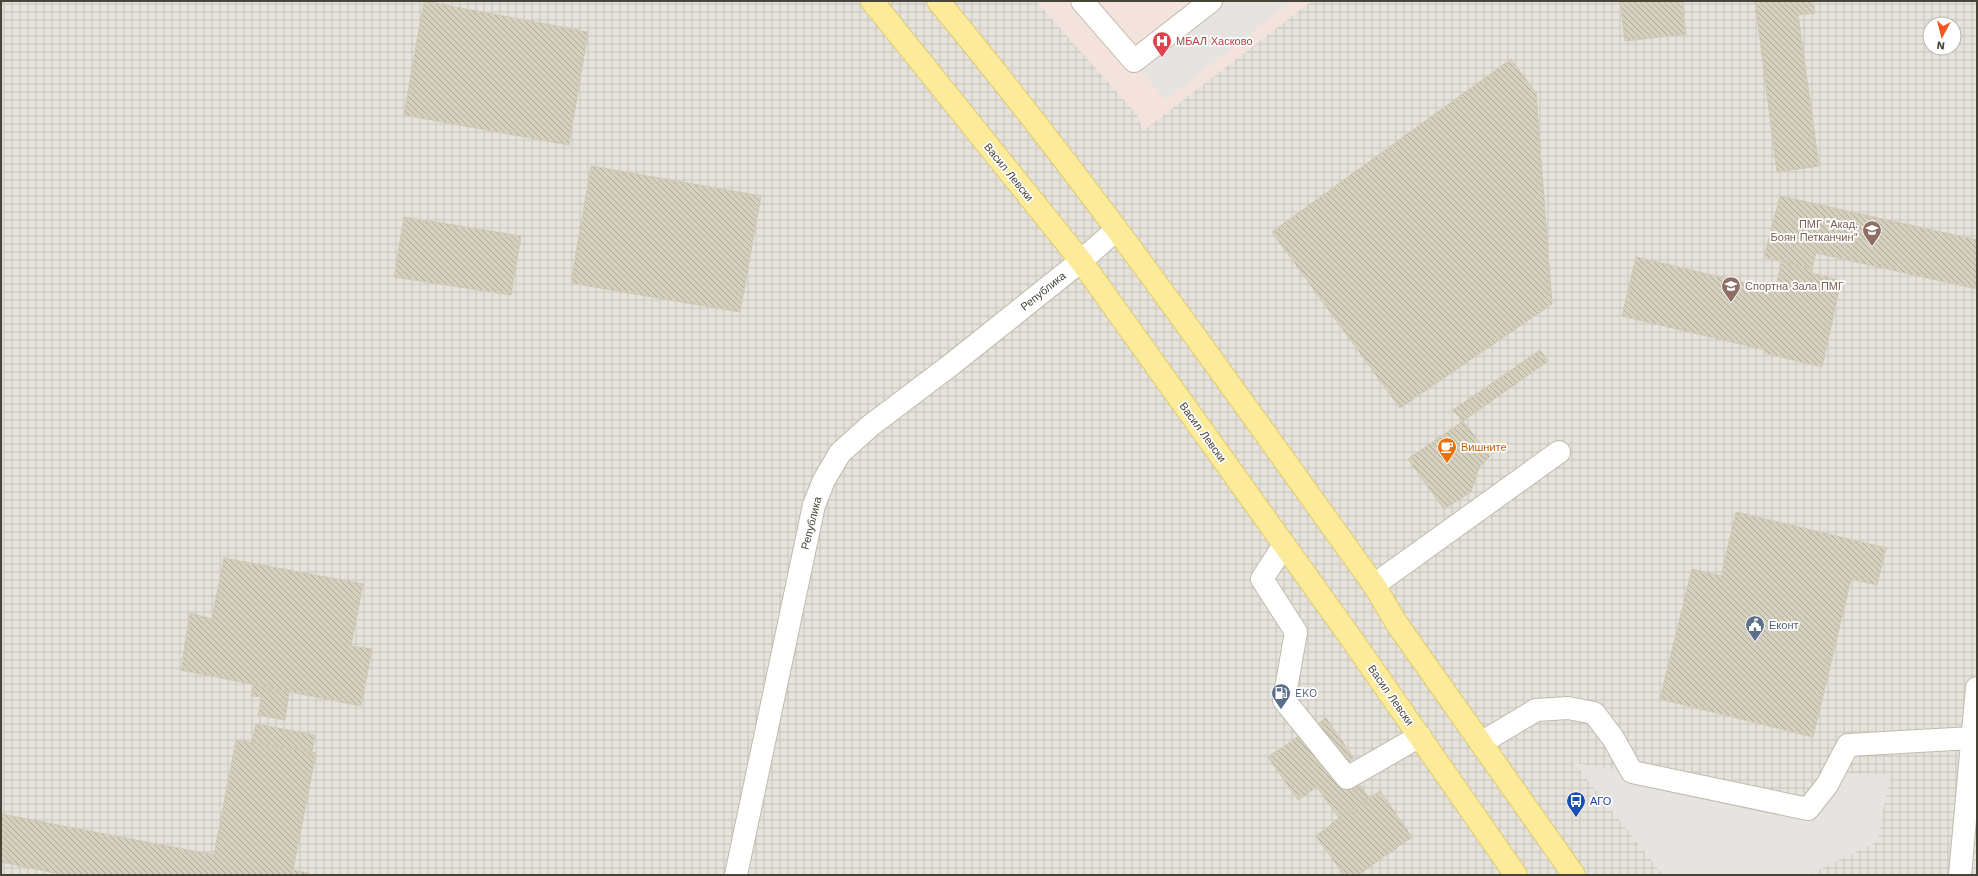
<svg xmlns="http://www.w3.org/2000/svg" width="1978" height="876" font-family="'Work Sans',sans-serif">
  <defs>
    <pattern id="industrial-grid" width="8" height="8" patternUnits="userSpaceOnUse"><rect width="8" height="8" fill="#e6e3dd"/><path d="M0 4h8M4 0v8" fill="none" stroke="#c7c4be"/></pattern>
    <pattern id="building-back-hatch" width="6" height="6" patternUnits="userSpaceOnUse"><rect width="6" height="6" fill="#d5cfbe"/><path d="M-1 5l2 2M0 0l6 6M5-1l2 2" fill="none" stroke="#afaa9b"/></pattern>
  </defs>
  <rect width="100%" height="100%" fill="#f4f2e9"/>
  <path fill="url(#industrial-grid)" fill-rule="evenodd" d="M1,1H1977V875H1ZM1930,24H1954V48H1930Z"/>
  <path fill="#f4e2dd" d="M1036,1H1312L1143,131L1137,115Z"/>
  <path fill="#e5e4e0" d="M1211,1H1292L1165,100L1134,61Z
    M1574,763L1632,772L1808,809L1834,773L1890,775L1877,842L1808,875H1663Z"/>
  <path fill="url(#building-back-hatch)" stroke="#d0c8b2" d="M424,1L588,32L569,145L404,115Z
    M1620,1H1682L1686,34L1625,41Z
    M1755,1H1813L1815,13L1798,15L1819,166L1777,172Z
    M1511,59L1536,93L1552,304L1400,408L1272,232Z
    M591,166L761,196L740,312L571,283Z
    M1780,196L1977,240V289L1816,253L1812,269L1764,257Z
    M404,217L521,236L511,295L394,277Z
    M1636,257L1775,290L1782,261L1812,269V273L1841,281L1822,367L1764,353L1765,350L1622,316Z
    M1540,350L1548,361L1463,421L1453,410Z
    M1463,421L1490,456L1479,468L1471,492L1444,509L1408,459Z
    M1736,512L1886,548L1877,585L1851,579L1813,737L1660,699L1692,569L1721,576Z
    M224,558L363,584L351,646L372,649L361,706L181,670L190,613L212,619Z
    M254,685L289,692L285,720L258,715L262,697L251,696Z
    M1326,718L1354,758L1346,764L1369,798L1339,818L1317,787L1298,800L1268,757Z
    M256,724L315,735L312,752L252,742Z
    M236,740L316,753L293,870L309,873V875H65L1,862V814L214,855Z
    M1380,791L1412,837L1358,875H1344L1316,836L1339,818Z"/>
  <g fill="none" stroke-linecap="round" stroke-linejoin="round">
    <defs>
      <path id="minor" d="M1082,1L1134,61L1211,1
        M1284,545L1262,579L1296,632L1284,700L1347,778L1420,736
        M1374,585L1559,452
        M1481,743L1536,710L1568,708L1594,713L1613,738L1632,772L1808,809L1827,785L1848,745L1972,738
        M736,875L814,505L824,480L840,453L870,426L952,364L1081,261L1116,230
        M1960,875L1977,688"/>
      <path id="major" d="M872,1L1081,261L1353,641L1516,875
        M938,1C1093,188 1232,388 1374,585L1397,624L1574,875"/>
    </defs>
    <use href="#minor" stroke="#bfbbab" stroke-width="24"/>
    <use href="#major" stroke="#e1cb69" stroke-width="24"/>
    <use href="#minor" stroke="#fff" stroke-width="22"/>
    <use href="#major" stroke="#fceb9a" stroke-width="22"/>
  </g>
  <defs>
    <symbol id="hospital-pin" viewBox="-11 -11 22 30"><path d="M0 17L-7.5 6A9.5 9.5 0 1 1 7.5 6Z" fill="#e0444e" stroke="#fff"/><path d="M-5-5h3v3.5h4V-5h3V5h-3V1.5h-4V5h-3Z" fill="#fff"/></symbol>
    <symbol id="school-pin" viewBox="-11 -11 22 30"><path d="M0 17L-7.5 6A9.5 9.5 0 1 1 7.5 6Z" fill="#8d6e63" stroke="#fff"/><path d="M0-5L7-2L0 1L-7-2ZM-4 1L0 2.5L4 1V4Q0 6-4 4Z" fill="#fff"/></symbol>
    <symbol id="cafe-pin" viewBox="-11 -11 22 30"><path d="M0 17L-7.5 6A9.5 9.5 0 1 1 7.5 6Z" fill="#e8710a" stroke="#fff"/><path d="M-5.5-4.5H6V0H3Q3 3.5 0 3.5H-2.5Q-5.5 3.5-5.5 0ZM3-3.2v2h1.7v-2ZM-6 4.5H4V6H-6Z" fill="#fff"/></symbol>
    <symbol id="civic-pin" viewBox="-11 -11 22 30"><path d="M0 17L-7.5 6A9.5 9.5 0 1 1 7.5 6Z" fill="#5c6f8a" stroke="#fff"/><path d="M-.6-6.5H3V-4.5H.6V-3L4-1V1h2V6H-6V1h2V-1L-.6-3ZM-1.2 2.5V6h2.4V2.5Z" fill="#fff"/></symbol>
    <symbol id="fuel-pin" viewBox="-11 -11 22 30"><path d="M0 17L-7.5 6A9.5 9.5 0 1 1 7.5 6Z" fill="#5c6f8a" stroke="#fff"/><path d="M-5.5-6h7V0h2V4h1.3V-2.5L3-4.5l.8-.8L6-3V5H2.5V1h-1V6h-7ZM-4.2-4.7v3.2H.2V-4.7Z" fill="#fff"/></symbol>
    <symbol id="bus-pin" viewBox="-11 -11 22 30"><path d="M0 17L-7.5 6A9.5 9.5 0 1 1 7.5 6Z" fill="#1a4fb4" stroke="#fff"/><path d="M-5-6H5V4H4V6H2V4H-2V6H-4V4H-5ZM-3.5-4V0h7V-4ZM-3.5 1.2v1.5H-2V1.2ZM2 1.2v1.5H3.5V1.2Z" fill="#fff"/></symbol>
  </defs>
  <g fill-rule="evenodd">
    <use href="#hospital-pin" x="1151" y="30" width="22" height="30"/>
    <use href="#school-pin" x="1861" y="219" width="22" height="30"/>
    <use href="#school-pin" x="1720" y="275" width="22" height="30"/>
    <use href="#cafe-pin" x="1436" y="436" width="22" height="30"/>
    <use href="#civic-pin" x="1744" y="614" width="22" height="30"/>
    <use href="#fuel-pin" x="1270" y="682" width="22" height="30"/>
    <use href="#bus-pin" x="1565" y="790" width="22" height="30"/>
  </g>
  <g text-anchor="middle" stroke-width="3.5" stroke-linejoin="round" paint-order="stroke">
    <g font-size="11" fill="#be3a42" stroke="#fff" text-anchor="start">
      <text x="1176" y="45">МБАЛ Хасково</text>
    </g>
    <g font-size="11" fill="#474337" stroke="#fff">
      <text transform="translate(1009 172) rotate(51)" y="4">Васил Левски</text>
      <text transform="translate(1043 291) rotate(-39)" y="4">Република</text>
      <text transform="translate(1203 432) rotate(54)" y="4">Васил Левски</text>
      <text transform="translate(811 523) rotate(-76)" y="4">Република</text>
      <text transform="translate(1391 695) rotate(55)" y="4">Васил Левски</text>
    </g>
    <g font-size="11" fill="#785e54" stroke="#fff" text-anchor="end">
      <text x="1858" y="228">ПМГ "Акад.<tspan x="1858" dy="13">Боян Петканчин"</tspan></text>
      <text x="1745" y="290" text-anchor="start">Спортна Зала ПМГ</text>
    </g>
    <g font-size="11" fill="#c56008" stroke="#fff" text-anchor="start">
      <text x="1461" y="451">Вишните</text>
    </g>
    <g font-size="11" fill="#4e5e75" stroke="#fff" text-anchor="start">
      <text x="1769" y="629">Еконт</text>
      <text x="1295" y="697">EKO</text>
    </g>
    <g font-size="11" fill="#164399" stroke="#fff" text-anchor="start">
      <text x="1590" y="805">АГО</text>
    </g>
  </g>
  <rect width="1978" height="876" fill="none" stroke="#474337" stroke-width="4"/>
  <g transform="translate(1942 36) rotate(187)"><circle r="19" fill="#ffffff" stroke="#b5b4af"/>
  <path d="M0-3L7 15L0 10L-7 15Z" fill="#f5571f"/>
  <text y="-6" font-size="11" font-weight="bold" text-anchor="middle" fill="#474337">N</text>
  </g>
</svg>
